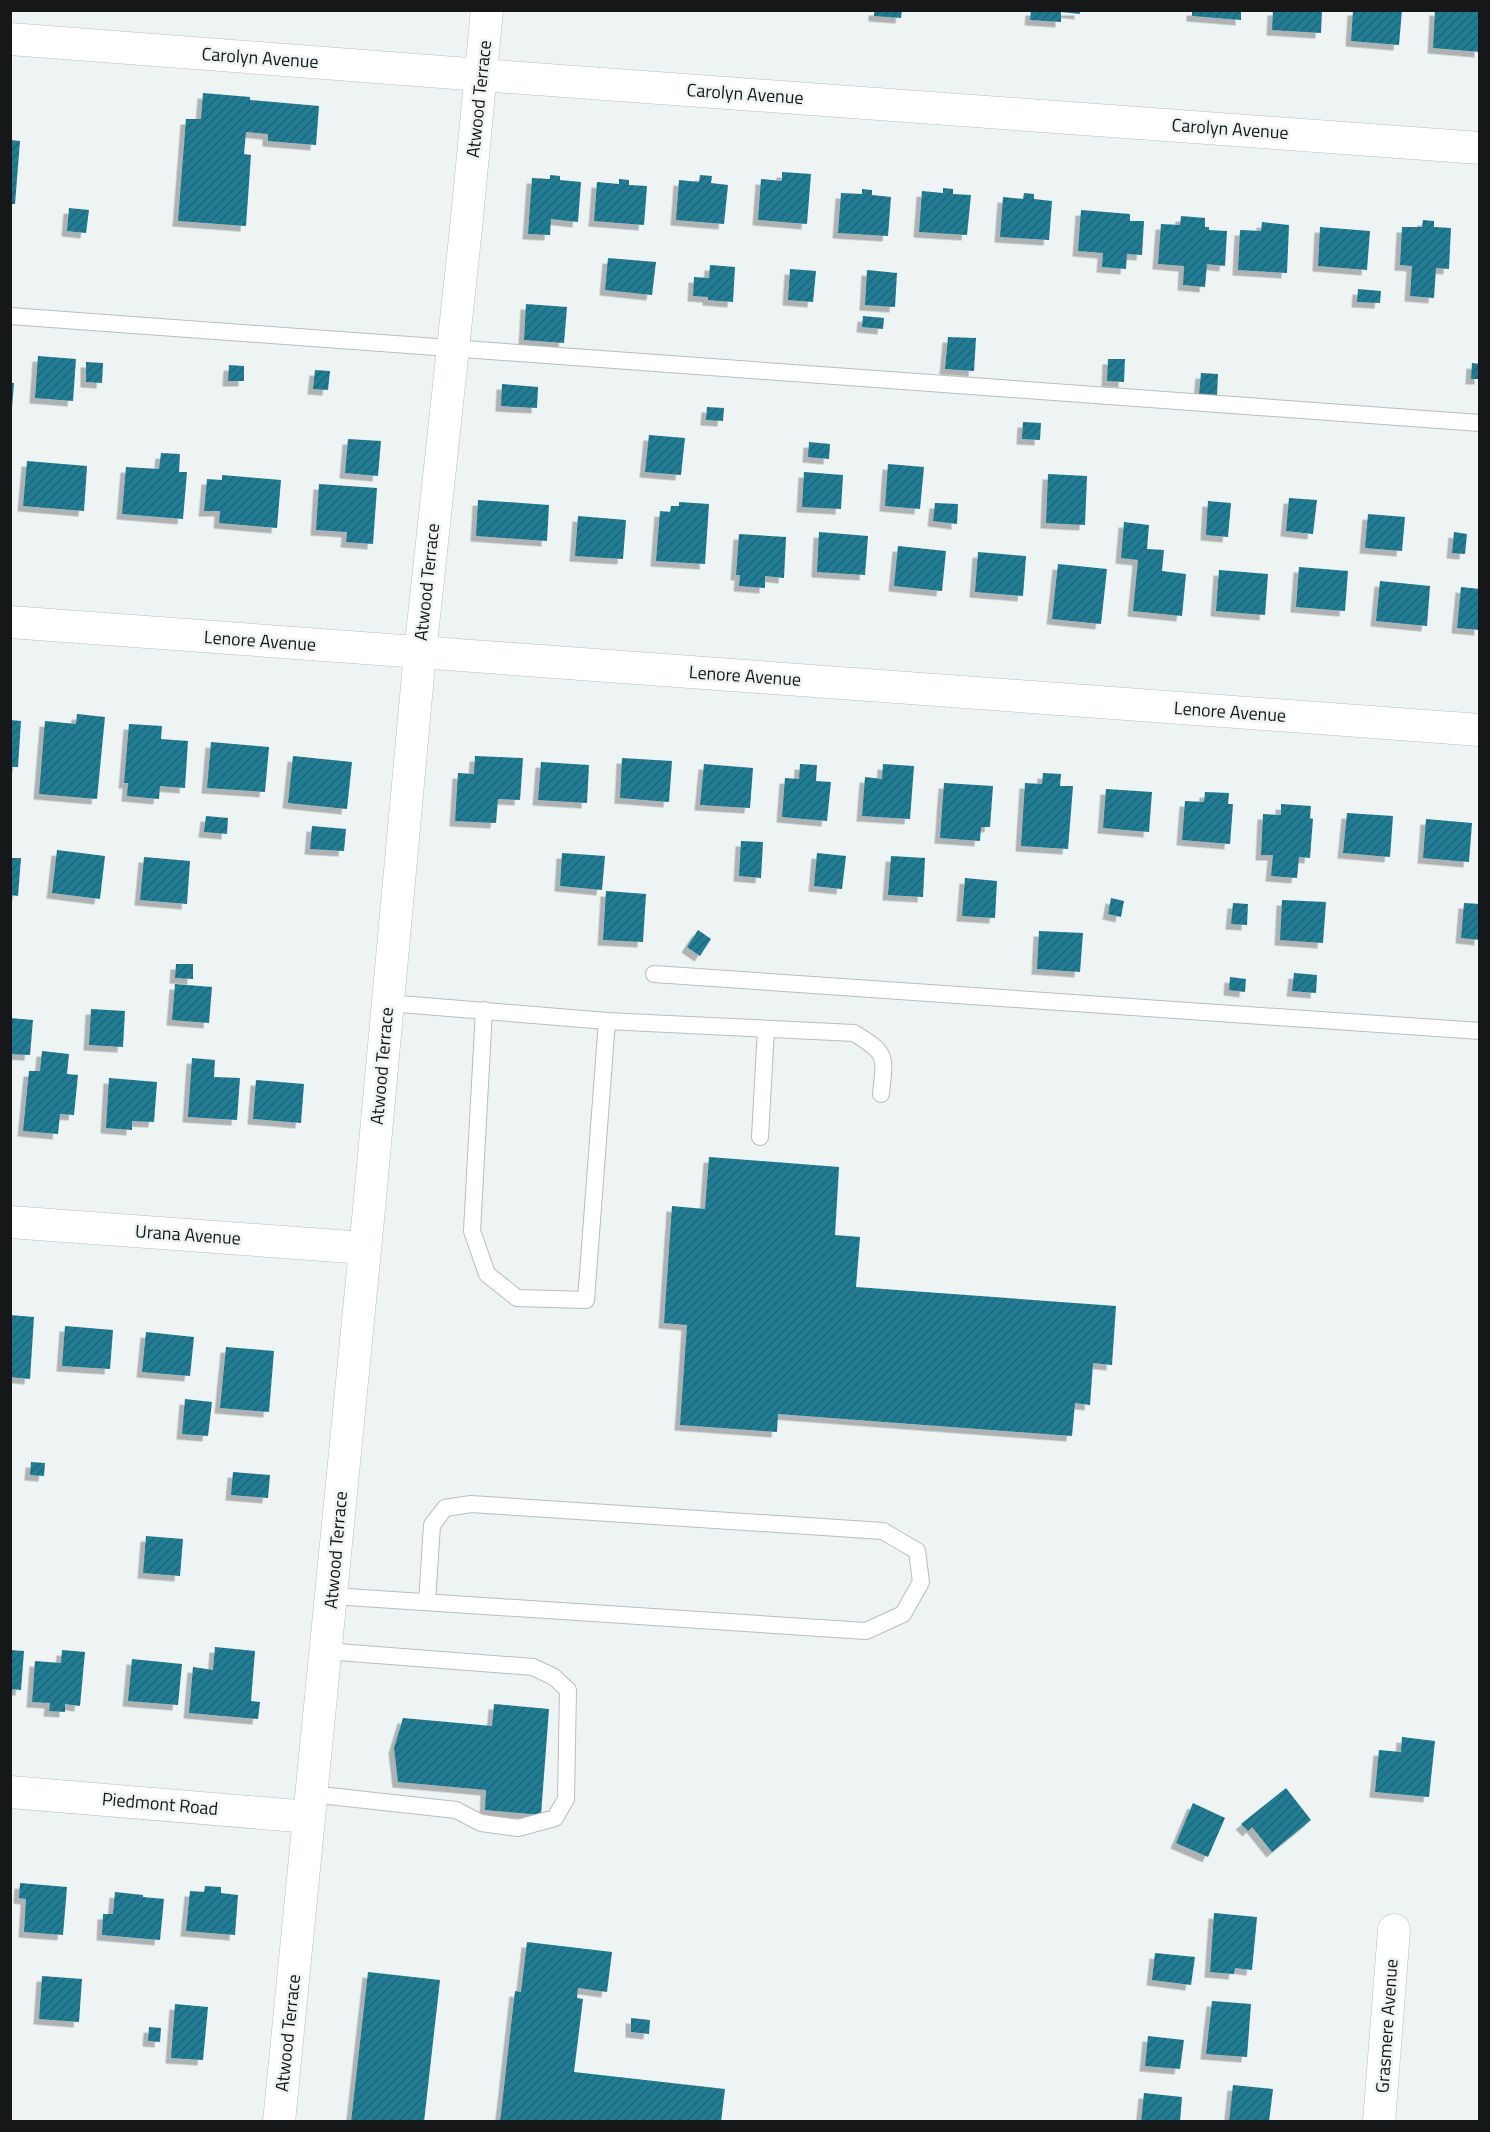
<svg xmlns="http://www.w3.org/2000/svg" width="1490" height="2132" font-family="'Titillium Web',sans-serif">
  <defs>
    <pattern id="building-hatch" width="6" height="6" patternUnits="userSpaceOnUse" patternTransform="scale(1.5)"><rect width="6" height="6" fill="#227c94"/><path d="M-1 1l2-2M0 6l6-6M5 7l2-2" fill="none" stroke="#1d6578"/></pattern>
    <filter id="shadow"><feDropShadow dx="-5.5" dy="5.5" stdDeviation="0" flood-color="#0004"/></filter>
  </defs>
  <rect width="100%" height="100%" fill="#eef3f4"/>
  <path fill="url(#building-hatch)" filter="url(#shadow)" d="M874,10H902L901,18L874,16Z
    M1031,10H1080V14L1061,12V22L1030,20Z
    M1192,10H1241V20L1192,16Z
    M1273,10H1322L1321,33L1272,30Z
    M1353,10H1402L1399,45L1351,41Z
    M1435,10L1480,12V52L1433,48Z
    M203,93L250,97V100L319,106L316,145L268,141V134L246,132L244,154L251,155L246,226L178,221L186,119H201Z
    M10,140L20,141L15,204H10Z
    M782,172L811,174L807,224L758,220L761,179L782,181Z
    M550,175L560,176V180L581,182L578,222L551,219L550,235L528,234L532,178L550,179Z
    M700,175L712,176L711,183L728,185L724,224L676,220L679,180L699,182Z
    M619,179L629,180V185L647,186L644,225L594,221L597,182L619,184Z
    M943,188L953,189V194L971,195L967,235L919,232L922,191L943,193Z
    M862,189L872,190V195L891,197L888,236L838,233L841,193L862,194Z
    M1024,193L1034,194V199L1052,201L1049,240L1000,237L1003,197L1023,199Z
    M69,208L89,210L86,233L67,231Z
    M1081,210L1130,214V221H1144L1142,255L1127,254L1126,269L1102,267L1103,253L1078,251Z
    M1181,216L1205,218V227H1209V230L1227,231L1225,266L1207,264L1205,287L1183,285L1184,266L1158,264L1161,224L1180,225Z
    M1423,220L1434,221V227L1451,228L1449,269L1436,268L1434,298L1410,296L1412,266L1400,265L1402,227H1422Z
    M1262,222L1289,225L1287,273L1238,270L1240,230L1261,231Z
    M1320,227L1370,231L1367,270L1318,266Z
    M608,258L656,262L652,295L605,290Z
    M710,265L735,267L733,302L708,300V297L693,296L694,277L709,278Z
    M790,269L816,271L813,302L788,300Z
    M867,270L897,273L895,307L865,305Z
    M1358,289L1381,291L1380,303L1357,302Z
    M526,304L567,307L564,343L524,340Z
    M863,316L884,318L883,329L862,327Z
    M948,337L976,338L974,371L945,369Z
    M38,356L76,359L73,401L35,398Z
    M1108,359H1125L1124,382L1107,381Z
    M86,362L103,363L102,383L86,382Z
    M1472,363L1480,364V379H1471Z
    M229,365L244,366V381H228Z
    M315,370L330,371L328,390L313,389Z
    M1201,373L1218,374L1217,396L1199,394Z
    M10,383H14L12,407H10Z
    M502,384L538,387L537,408L501,406Z
    M707,407L724,408L723,421L706,420Z
    M1023,422L1041,423L1040,440L1022,439Z
    M649,435L685,438L681,475L645,472Z
    M348,439L381,441L378,476L345,473Z
    M809,442L830,444L829,459L808,457Z
    M161,453L180,454L179,472H187L183,519L122,514L126,467L159,469Z
    M27,461L87,466L84,511L23,506Z
    M888,464L924,467L920,509L885,506Z
    M804,472L843,475L841,509L802,507Z
    M1048,474L1087,476L1085,525L1046,523Z
    M222,475L281,480L277,528L219,523L220,511H204L207,479L222,480Z
    M319,484L377,488L373,544L346,542L347,532L316,530Z
    M1289,498L1317,500L1313,534L1286,531Z
    M478,500L549,505L547,541L476,536Z
    M1208,501L1231,503L1228,537L1206,535Z
    M679,502L709,504L705,564L656,561L660,511L670,512L671,506H679Z
    M935,503L958,504L957,524L933,521Z
    M1368,514L1405,517L1402,551L1365,548Z
    M578,516L626,520L623,559L575,556Z
    M1124,522L1149,525L1147,549L1164,550L1162,571L1186,574L1182,616L1133,611L1138,560L1121,558Z
    M819,532L868,536L865,575L817,572Z
    M1454,532L1467,534L1465,554L1452,553Z
    M739,534L786,537L784,578L765,576V588L739,586L740,575H736Z
    M898,546L946,551L942,591L894,586Z
    M978,552L1026,556L1023,596L975,592Z
    M1058,564L1107,569L1101,624L1052,619Z
    M1299,567L1348,571L1345,611L1296,607Z
    M1219,570L1268,574L1265,615L1216,611Z
    M1380,581L1430,586L1427,626L1376,621Z
    M1461,587L1480,589V630L1457,628Z
    M77,714L105,717L97,799L39,794L45,721L76,724Z
    M10,720L21,721L18,767H10Z
    M129,724L162,726L161,739L188,741L185,788L160,786L159,799L127,796L128,783H124Z
    M211,742L269,747L265,792L207,788Z
    M293,756L352,762L347,809L288,803Z
    M475,756L523,758L520,800L498,799L496,823L455,821L458,773L474,774Z
    M622,758L672,761L669,802L620,798Z
    M541,762L589,765L587,803L538,800Z
    M704,764L753,768L750,808L700,805Z
    M800,764L817,765L816,781L831,782L827,821L782,817L785,778L799,779Z
    M883,764L914,766L910,819L862,816L865,777L882,779Z
    M1043,773L1061,774L1060,786H1073L1068,849L1021,846L1025,783L1042,784Z
    M944,783L993,786L990,827H981L980,841L940,838Z
    M1106,789L1152,792L1149,832L1103,828Z
    M1205,792L1229,793L1228,804H1233L1230,844L1182,840L1185,801L1204,802Z
    M1281,804L1311,806L1310,818L1313,819L1310,858L1299,857L1297,878L1271,876L1273,855H1261L1263,814L1281,815Z
    M1347,813L1393,816L1390,857L1343,853Z
    M206,816L228,818L227,834L204,832Z
    M1426,819L1472,823L1469,862L1423,858Z
    M312,826L346,829L344,851L310,849Z
    M741,841L763,842L761,878L739,876Z
    M57,850L105,856L100,899L52,893Z
    M562,853L605,856L602,890L560,886Z
    M817,853L846,856L842,889L814,886Z
    M891,856L925,858L923,897L888,895Z
    M144,857L190,861L187,904L140,900Z
    M10,858H21L18,896L10,895Z
    M965,878L997,881L995,918L962,916Z
    M606,891L646,894L643,942L603,940Z
    M1111,898L1124,901L1121,917L1108,914Z
    M1282,900L1326,902L1323,943L1280,940Z
    M1233,903L1248,904L1247,925L1231,924Z
    M1464,903L1480,904V940L1461,938Z
    M698,930L711,939L700,956L687,947Z
    M1039,931L1083,933L1080,972L1037,969Z
    M176,964H193V979L175,978Z
    M1294,973L1317,975L1316,993L1292,991Z
    M1230,977L1246,979L1245,992L1229,990Z
    M175,984L212,987L209,1023L172,1020Z
    M91,1009L125,1011L123,1047L89,1045Z
    M10,1018L33,1020L30,1055L10,1054Z
    M42,1051L69,1054L67,1074L78,1075L74,1115L60,1114L58,1134L23,1131L29,1071H40Z
    M192,1058L215,1060L214,1077L240,1078L237,1120L188,1117Z
    M109,1078L157,1082L154,1122L132,1121V1130L106,1128Z
    M256,1080L304,1084L301,1123L253,1119Z
    M709,1157L839,1167L835,1235L860,1237L856,1287L1116,1306L1112,1365L1093,1363L1090,1405L1075,1403L1072,1436L778,1414L777,1432L680,1425L687,1325L664,1323L672,1206L705,1209Z
    M10,1315L34,1317L30,1379L10,1377Z
    M65,1326L113,1330L110,1369L62,1366Z
    M146,1332L194,1337L190,1376L142,1372Z
    M226,1347L274,1351L269,1412L220,1408Z
    M185,1399L212,1402L208,1436L182,1434Z
    M31,1462L45,1463L44,1476L30,1475Z
    M233,1472L270,1475L268,1498L231,1495Z
    M146,1536L183,1539L180,1576L143,1573Z
    M215,1647L255,1651L251,1701L260,1702L258,1719L189,1713L193,1667L213,1670Z
    M10,1650L24,1651L21,1690L10,1689Z
    M62,1650L85,1652L80,1706L65,1704V1712L49,1711L50,1703L32,1702L35,1661L61,1663Z
    M132,1659L182,1664L178,1705L128,1701Z
    M494,1704L549,1709L541,1815L485,1810L486,1790L398,1782L394,1748L403,1718L492,1726Z
    M1402,1737L1435,1741L1429,1797L1375,1792L1379,1750L1401,1752Z
    M1286,1788L1311,1820L1272,1852L1252,1827L1248,1831L1241,1824Z
    M1193,1803L1225,1818L1208,1857L1176,1843Z
    M20,1883L67,1887L63,1935L24,1932L26,1899L19,1898Z
    M205,1886L221,1887V1893L238,1895L235,1935L186,1931L190,1891L204,1892Z
    M115,1892L143,1895V1897L164,1899L160,1940L102,1935L103,1914H113Z
    M1214,1913L1257,1917L1252,1970L1235,1968L1234,1974L1210,1972Z
    M527,1942L612,1952L607,1992L578,1988L577,1998L583,1999L574,2072L725,2089L721,2122H500L515,1991L521,1992Z
    M1155,1953L1195,1957L1191,1985L1152,1980Z
    M368,1972L440,1980L424,2122H351Z
    M42,1976L82,1979L79,2022L39,2019Z
    M1212,2001L1251,2004L1247,2057L1206,2054Z
    M175,2004L208,2007L203,2060L171,2058Z
    M631,2018L650,2020L649,2034L631,2032Z
    M149,2027L161,2028L160,2042L148,2041Z
    M1148,2036L1184,2040L1180,2069L1145,2066Z
    M1233,2085L1273,2089L1269,2122H1229Z
    M1144,2093L1182,2097L1180,2122H1141Z"/>
  <g fill="none" stroke-linecap="round" stroke-linejoin="round">
    <defs>
      <path id="service" d="M10,316L1480,423
        M654,974L1480,1031
        M388,1003L607,1021L586,1300L517,1298L487,1274L472,1231L484,1010
        M607,1021L854,1033C888,1054 885,1055 881,1094
        M760,1137L766,1029
        M332,1596L866,1631L903,1614L921,1582L917,1551L883,1531L471,1504L445,1508L432,1525L427,1602
        M311,1794L456,1810L481,1823L518,1828L555,1818L566,1799L568,1690L554,1677L533,1667L325,1651"/>
      <path id="minor" d="M10,39L481,75L1480,148
        M10,622L1480,730
        M10,1222L365,1248
        M10,1792L309,1817
        M279,2122L369,1209L420,653L466,228L487,10
        M1379,2122L1394,1930"/>
    </defs>
    <use href="#service" stroke="#b9bdbf" stroke-width="18"/>
    <use href="#minor" stroke="#b9bdbf" stroke-width="33"/>
    <use href="#service" stroke="#fff" stroke-width="16"/>
    <use href="#minor" stroke="#fff" stroke-width="32"/>
  </g>
  <g text-anchor="middle" stroke-width="5" stroke-linejoin="round" paint-order="stroke">
    <g font-size="18" fill="#161718" stroke="#eef3f4">
      <text transform="translate(260 58) rotate(4)" y="6">Carolyn Avenue</text>
      <text transform="translate(745 94) rotate(4)" y="6">Carolyn Avenue</text>
      <text transform="translate(479 99) rotate(-84)" y="6">Atwood Terrace</text>
      <text transform="translate(1230 129) rotate(4)" y="6">Carolyn Avenue</text>
      <text transform="translate(427 582) rotate(-84)" y="6">Atwood Terrace</text>
      <text transform="translate(260 641) rotate(4)" y="6">Lenore Avenue</text>
      <text transform="translate(745 676) rotate(4)" y="6">Lenore Avenue</text>
      <text transform="translate(1230 712) rotate(4)" y="6">Lenore Avenue</text>
      <text transform="translate(382 1066) rotate(-85)" y="6">Atwood Terrace</text>
      <text transform="translate(188 1235) rotate(4)" y="6">Urana Avenue</text>
      <text transform="translate(336 1550) rotate(-85)" y="6">Atwood Terrace</text>
      <text transform="translate(160 1804) rotate(5)" y="6">Piedmont Road</text>
      <text transform="translate(1387 2026) rotate(-86)" y="6">Grasmere Avenue</text>
      <text transform="translate(288 2033) rotate(-84)" y="6">Atwood Terrace</text>
    </g>
  </g>
  <rect width="1490" height="2132" fill="none" stroke="#161718" stroke-width="24"/>
</svg>
